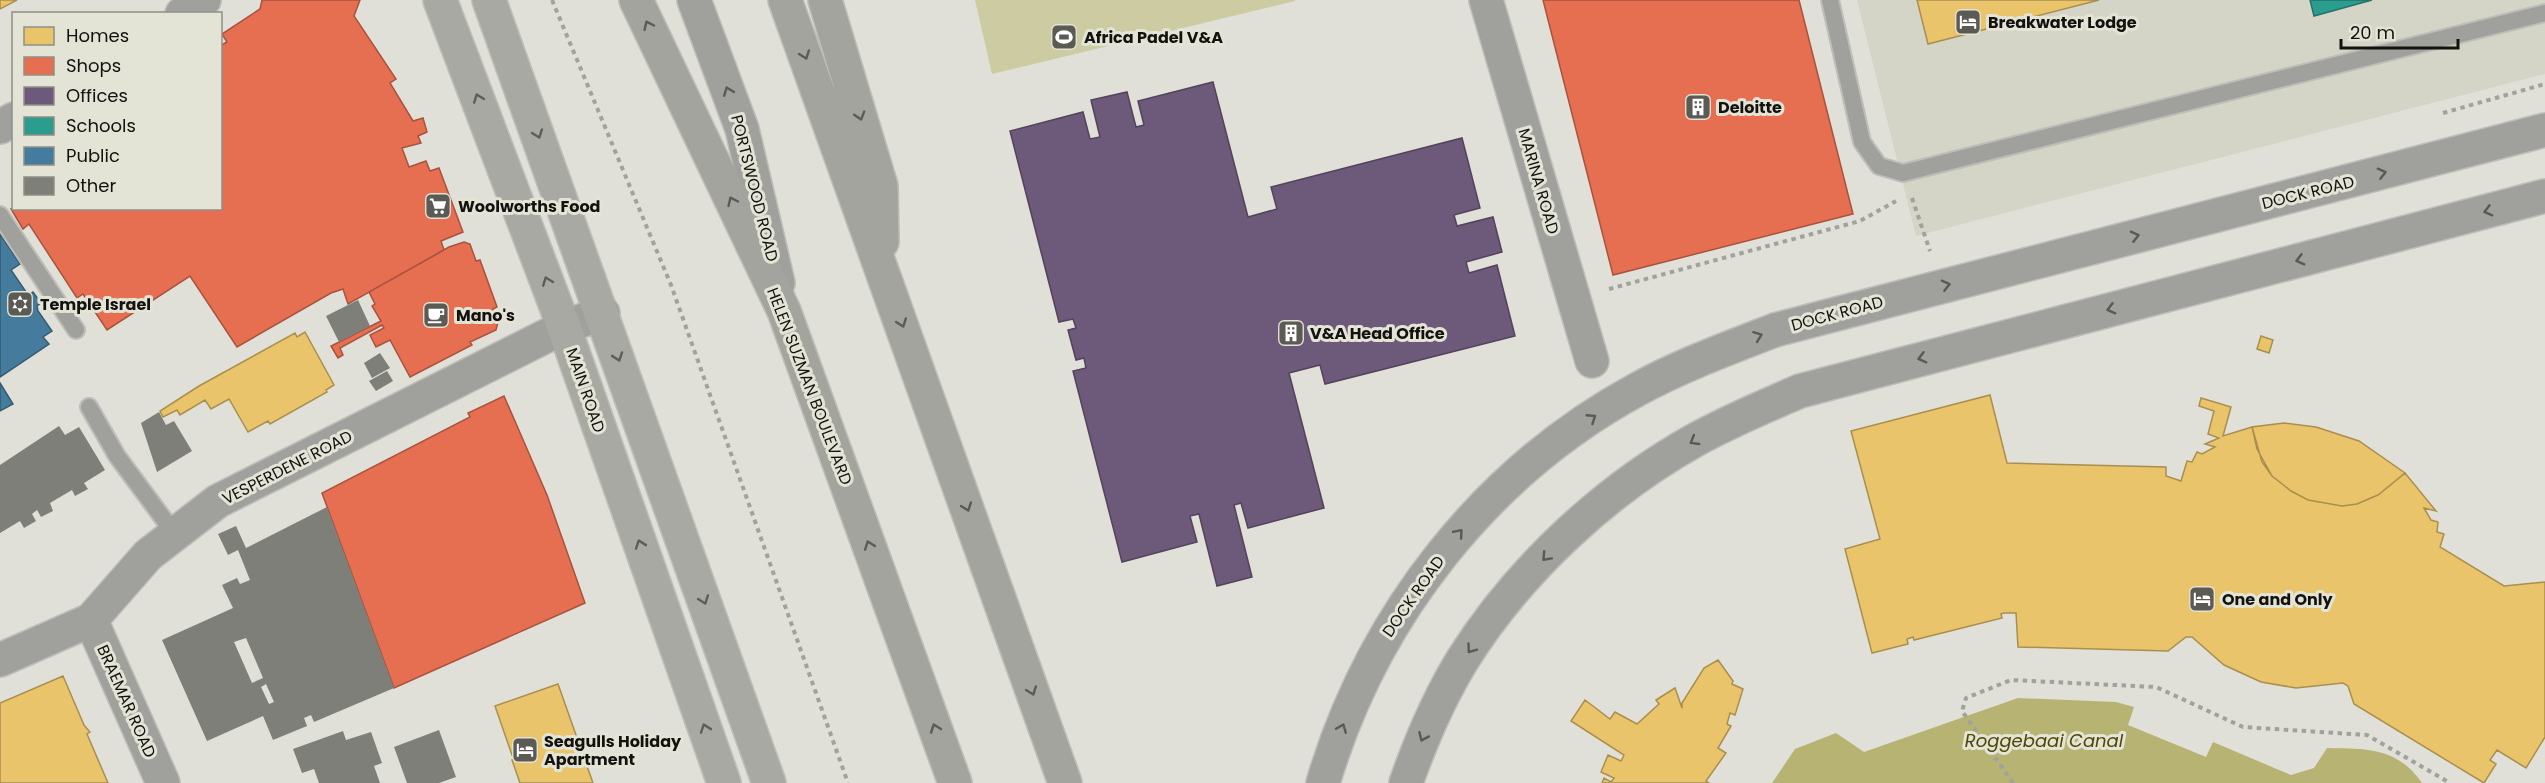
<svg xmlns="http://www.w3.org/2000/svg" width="2545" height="783" font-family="Poppins,sans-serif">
  <rect width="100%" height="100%" fill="#e0e0d9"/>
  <path fill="#d5d5c7" d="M1857,0H2545V74L1916,236Z"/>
  <path fill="#cdcba1" d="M975,0H1295V1L992,74Z"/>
  <path fill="#b7b373" d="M2018,698L2116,702L2134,707L2128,725L2206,757L2213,742L2291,775L2314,768L2327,748C2367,749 2397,747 2422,783H1772L1795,749L1836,733L1864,752Z"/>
  <path fill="#e9c46a" stroke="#a98f4e" stroke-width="1.5" d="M0,0H17L0,9Z
    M1917,0H2099L1928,44Z
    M305,332L334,385L326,390L327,392L270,424L268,421L248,432L229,399L211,409L205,400L180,415L177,410L163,417L160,411L199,386L295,333L297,337Z
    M2261,336L2273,340L2269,353L2257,349Z
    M1990,395L2007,463L2166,467V476L2181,481L2187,461L2192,462L2197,452L2202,454L2215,447L2205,444L2219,438L2208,434L2214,411L2199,406L2201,398L2231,407L2223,436L2252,427L2262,462L2272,476L2291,491L2308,500L2342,506L2357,504L2378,495L2405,473L2436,511L2424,508L2431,520L2438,522L2437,532L2444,534L2440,547L2504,586L2545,582V737L2526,768L2497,750L2490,760L2496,764L2484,783L2354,704L2348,686L2343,683L2296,688L2261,682L2224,665L2192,637H2186L2168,651L2018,647L2016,613H2004L2001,614L2002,618L1914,640L1913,637L1907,639L1908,644L1872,653L1845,549L1880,539L1851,431Z
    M2284,423L2316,427L2359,441L2405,473L2378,495L2357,504L2342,506L2308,500L2291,491L2272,476L2257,449L2252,427Z
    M1718,660L1733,681L1732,684L1743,689L1735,715L1730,713L1727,724L1731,726L1718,748L1726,753L1706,781L1709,783H1602L1604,778L1611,782L1614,778L1601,772L1608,755L1621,761L1624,755L1571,721L1585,700L1610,719L1615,712L1637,724L1659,704L1656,700L1675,688L1682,708V703L1704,668Z
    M63,676L84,725L90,732L87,734L108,783H0V703Z
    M558,684L593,783H520L512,760L521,757L520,752L512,755L495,706Z"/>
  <path fill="#e76f51" stroke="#a7533d" stroke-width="1.5" d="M262,0H360L354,16L396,79L390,83L413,121L423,118L427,132L418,136L421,143L402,148L409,167L426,161L430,171L439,168L463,232L441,241L444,250L348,304L343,289L331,293L237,347L190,276L107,330L83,294L77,298L29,224L23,229L11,209L220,208V46L227,42L222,34L260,9Z
    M1543,0H1799L1853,214L1613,275Z
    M464,242L470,244L476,261L480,260L497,307L493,309L498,322L496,330L470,342L472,345L410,377L390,340L376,347L370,335L384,328L382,325L340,348L343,355L338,358L331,346L381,321L372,306L375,304L369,292L449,247Z
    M504,396L547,495L585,603L394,688L322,493L470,417L468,413Z"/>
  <path fill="#6d597a" stroke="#52445a" stroke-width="1.5" d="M1213,82L1248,217L1277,209L1271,187L1462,138L1480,208L1454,215L1457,226L1493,217L1502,252L1466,262L1469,273L1497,265L1515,336L1325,384L1320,365L1289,373L1324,508L1248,528L1241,503L1234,505L1252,577L1217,586L1199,514L1190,516L1197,542L1122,562L1073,371L1086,368L1084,358L1076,360L1068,330L1076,328L1073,319L1059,322L1010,131L1083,112L1090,139L1100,137L1091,100L1127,92L1136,127L1144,125L1138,101Z"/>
  <path fill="#2a9d8f" stroke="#237368" stroke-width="1.5" d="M2310,0H2372L2314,16Z"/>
  <path fill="#457b9d" stroke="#365c72" stroke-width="1.5" d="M0,234L20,264L11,270L26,292L29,295L33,292L41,303L37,306L38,311L52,331L43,337L49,344L0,377Z
    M0,383L13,404L0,411Z"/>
  <path fill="#7f7f7a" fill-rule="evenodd" d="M358,300L370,326L339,342L326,316Z
    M380,353L390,368L372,378L364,363Z
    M387,371L393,381L376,391L369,381Z
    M159,412L166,425L174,421L192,451L157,472L141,423Z
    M59,426L65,435L79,427L105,470L84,483L88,489L75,496L72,490L50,503L53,511L41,517L37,510L32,514L36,521L24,528L20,521L0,533V465Z
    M327,507L394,688L314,722L311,715L304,718L307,726L273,740L263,716L207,741L162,640L233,608L222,585L237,578L240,584L250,580L238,550L228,555L218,534L236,526L246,548ZM246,638L263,678L252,683L234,642ZM266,684L274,702L269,704L261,687Z
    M439,730L456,777L439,783H407L394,747Z
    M343,731L346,740L371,732L382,763L374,766L380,783H319L314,769L302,773L293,749Z"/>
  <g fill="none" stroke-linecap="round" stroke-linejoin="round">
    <defs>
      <path id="service" d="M1830,0L1862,142L1879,166L1903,173L2545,13
        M0,215L76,330
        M89,407L117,456L174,533"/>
      <path id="minor" d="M1486,0L1592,361
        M182,14L204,0
        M0,127L14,119
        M91,620L163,783
        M0,660L91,620L148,555L218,501L564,327L603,313"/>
      <path id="tertiary" d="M694,0L742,129L778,283
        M1323,783C1372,617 1485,472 1638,389C1682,365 1729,348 1775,330L2545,130
        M1406,783C1421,740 1439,698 1463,659C1519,570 1605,490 1697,439C1730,421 1765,406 1800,391L2545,196"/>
      <path id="secondary" d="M440,0L564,327L724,783
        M489,0L769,783"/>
      <path id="primary" d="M636,0L784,311L955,783
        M785,0L1065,783
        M825,0L881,186L882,242"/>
    </defs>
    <use href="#service" stroke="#bebeb9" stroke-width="20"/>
    <use href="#minor" stroke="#bebeb9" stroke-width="36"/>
    <use href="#tertiary" stroke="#bebeb9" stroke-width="36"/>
    <use href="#secondary" stroke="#bebeb9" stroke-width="36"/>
    <use href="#primary" stroke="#bebeb9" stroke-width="36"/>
    <path stroke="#a1a19e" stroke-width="4" stroke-dasharray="4.5 4.5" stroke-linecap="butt" d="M552,0L671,285L848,783
      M2443,113L2545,84
      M1912,198L1930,251
      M1609,289L1860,221L1896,201
      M2013,783L1962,711L1966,698L2011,680L2156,687L2243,727L2367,735L2450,783"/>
    <use href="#service" stroke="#a0a09d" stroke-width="16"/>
    <use href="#minor" stroke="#a0a09d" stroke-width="33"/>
    <use href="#tertiary" stroke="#a0a09d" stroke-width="33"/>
    <use href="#secondary" stroke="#a9a9a4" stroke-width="33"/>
    <use href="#primary" stroke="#a4a49e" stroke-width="33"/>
  </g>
  <defs><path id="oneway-chevron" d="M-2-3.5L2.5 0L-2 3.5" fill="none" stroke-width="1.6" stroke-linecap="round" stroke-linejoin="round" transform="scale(1.5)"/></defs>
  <g stroke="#5c5b56">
    <use href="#oneway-chevron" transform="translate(648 25) rotate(-115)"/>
    <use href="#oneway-chevron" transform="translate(805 55) rotate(70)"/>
    <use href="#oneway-chevron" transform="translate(860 116) rotate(73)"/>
    <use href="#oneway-chevron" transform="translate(732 201) rotate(-115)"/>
    <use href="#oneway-chevron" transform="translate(902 323) rotate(70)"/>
    <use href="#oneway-chevron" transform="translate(967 507) rotate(70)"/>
    <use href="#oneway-chevron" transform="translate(869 545) rotate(-110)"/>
    <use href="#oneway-chevron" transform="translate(1032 691) rotate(70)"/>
    <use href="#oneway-chevron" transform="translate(935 728) rotate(-110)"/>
  </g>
  <g stroke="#5a5956">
    <use href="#oneway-chevron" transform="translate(728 91) rotate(-111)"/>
    <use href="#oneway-chevron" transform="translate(2382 173) rotate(-14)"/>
    <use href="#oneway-chevron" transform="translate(2488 211) rotate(165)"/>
    <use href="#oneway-chevron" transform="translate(2135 236) rotate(-14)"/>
    <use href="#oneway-chevron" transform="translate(2300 260) rotate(165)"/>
    <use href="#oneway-chevron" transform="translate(1946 285) rotate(-14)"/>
    <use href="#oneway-chevron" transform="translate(2111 309) rotate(165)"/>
    <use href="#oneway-chevron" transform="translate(1758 336) rotate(-21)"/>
    <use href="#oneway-chevron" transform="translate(1922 358) rotate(165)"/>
    <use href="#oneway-chevron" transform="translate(1592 418) rotate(-33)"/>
    <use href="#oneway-chevron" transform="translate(1694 441) rotate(149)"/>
    <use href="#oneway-chevron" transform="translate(1459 533) rotate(-50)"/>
    <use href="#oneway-chevron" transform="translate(1546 557) rotate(133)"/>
    <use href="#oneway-chevron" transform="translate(1471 649) rotate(126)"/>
    <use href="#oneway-chevron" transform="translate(1342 728) rotate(-68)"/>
    <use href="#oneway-chevron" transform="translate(1423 737) rotate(114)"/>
  </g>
  <g stroke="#5e5e59">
    <use href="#oneway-chevron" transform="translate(478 98) rotate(-111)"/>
    <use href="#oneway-chevron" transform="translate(538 134) rotate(70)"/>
    <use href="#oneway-chevron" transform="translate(547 281) rotate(-111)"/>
    <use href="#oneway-chevron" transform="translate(618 357) rotate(71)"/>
    <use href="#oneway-chevron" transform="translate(640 544) rotate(-109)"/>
    <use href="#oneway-chevron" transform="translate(704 600) rotate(70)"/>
    <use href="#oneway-chevron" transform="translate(705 728) rotate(-109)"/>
  </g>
  <defs>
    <symbol id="hotel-square" viewBox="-11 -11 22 22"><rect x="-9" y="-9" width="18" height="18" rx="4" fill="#5b5a55" stroke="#e3e3d6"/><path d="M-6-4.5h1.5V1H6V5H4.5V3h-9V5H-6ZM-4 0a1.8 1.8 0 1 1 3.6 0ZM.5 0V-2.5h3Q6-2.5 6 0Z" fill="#fff"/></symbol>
    <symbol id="stadium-square" viewBox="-11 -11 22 22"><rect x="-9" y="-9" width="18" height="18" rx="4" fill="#5b5a55" stroke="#e3e3d6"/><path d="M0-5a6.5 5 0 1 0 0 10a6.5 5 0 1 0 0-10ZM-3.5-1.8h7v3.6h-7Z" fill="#fff"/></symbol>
    <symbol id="building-square" viewBox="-11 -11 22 22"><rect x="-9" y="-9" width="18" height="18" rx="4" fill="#5b5a55" stroke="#e3e3d6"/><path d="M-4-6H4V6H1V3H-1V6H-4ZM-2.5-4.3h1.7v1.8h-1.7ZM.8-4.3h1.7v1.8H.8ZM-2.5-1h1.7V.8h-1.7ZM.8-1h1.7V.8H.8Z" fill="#fff"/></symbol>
    <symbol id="supermarket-square" viewBox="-11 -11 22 22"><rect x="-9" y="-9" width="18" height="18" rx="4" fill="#5b5a55" stroke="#e3e3d6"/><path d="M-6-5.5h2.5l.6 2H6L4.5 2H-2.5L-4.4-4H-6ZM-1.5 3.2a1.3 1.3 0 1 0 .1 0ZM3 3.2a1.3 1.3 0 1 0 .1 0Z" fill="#fff"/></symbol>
    <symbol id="synagogue-square" viewBox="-11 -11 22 22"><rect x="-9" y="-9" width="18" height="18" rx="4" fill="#5b5a55" stroke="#e3e3d6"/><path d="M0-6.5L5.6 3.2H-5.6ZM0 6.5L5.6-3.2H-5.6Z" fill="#fff"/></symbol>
    <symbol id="cafe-square" viewBox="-11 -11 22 22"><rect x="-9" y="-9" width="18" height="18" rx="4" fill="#5b5a55" stroke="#e3e3d6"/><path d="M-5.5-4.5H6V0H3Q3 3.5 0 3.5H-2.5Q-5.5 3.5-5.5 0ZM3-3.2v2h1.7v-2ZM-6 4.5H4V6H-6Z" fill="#fff"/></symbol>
  </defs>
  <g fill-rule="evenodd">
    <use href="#hotel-square" x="1953" y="7" width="30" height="30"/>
    <use href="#stadium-square" x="1049" y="22" width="30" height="30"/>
    <use href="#building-square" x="1683" y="92" width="30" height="30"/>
    <use href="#supermarket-square" x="423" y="191" width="30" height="30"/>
    <use href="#synagogue-square" x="5" y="289" width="30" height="30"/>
    <use href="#cafe-square" x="421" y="300" width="30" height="30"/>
    <use href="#building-square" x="1276" y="318" width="30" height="30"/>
    <use href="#hotel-square" x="2187" y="584" width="30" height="30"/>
    <use href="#hotel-square" x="510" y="735" width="30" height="30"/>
  </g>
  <g text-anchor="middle" stroke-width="6" stroke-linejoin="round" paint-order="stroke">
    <g font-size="16" font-weight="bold" fill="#13120e" stroke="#e3e3d6" text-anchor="start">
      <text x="1988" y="28">Breakwater Lodge</text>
      <text x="1084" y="43">Africa Padel V&amp;A</text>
      <text x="1718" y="113">Deloitte</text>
      <text x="458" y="212">Woolworths Food</text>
      <text x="40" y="310">Temple Israel</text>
      <text x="456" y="321">Mano's</text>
      <text x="1310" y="339">V&amp;A Head Office</text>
      <text x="2222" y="605">One and Only</text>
      <text x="544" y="747">Seagulls Holiday<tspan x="544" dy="18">Apartment</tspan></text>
    </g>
    <g font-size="16" fill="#13120e" stroke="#e3e3d6">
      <text transform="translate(1539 181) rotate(74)" y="6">MARINA ROAD</text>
      <text transform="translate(755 188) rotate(76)" y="6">PORTSWOOD ROAD</text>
      <text transform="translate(2308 192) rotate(-14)" y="6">DOCK ROAD</text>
      <text transform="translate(1837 313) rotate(-15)" y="6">DOCK ROAD</text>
      <text transform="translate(810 386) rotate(69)" y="6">HELEN SUZMAN BOULEVARD</text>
      <text transform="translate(586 390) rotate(71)" y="6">MAIN ROAD</text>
      <text transform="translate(287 467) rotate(-27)" y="6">VESPERDENE ROAD</text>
      <text transform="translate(1413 596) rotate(-55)" y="6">DOCK ROAD</text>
      <text transform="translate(127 701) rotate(66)" y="6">BRAEMAR ROAD</text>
    </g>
    <g font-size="18" font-style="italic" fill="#4d4800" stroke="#e3e3d6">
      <text x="2044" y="747">Roggebaai Canal</text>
    </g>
  </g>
  <rect x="12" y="12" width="210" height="198" fill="#e3e3d6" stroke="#908f86" stroke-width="1.5"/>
  <rect x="24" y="27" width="30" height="18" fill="#e9c46a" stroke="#908f86" stroke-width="1.5"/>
  <text x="66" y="42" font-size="18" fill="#13120e">Homes</text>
  <rect x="24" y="57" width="30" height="18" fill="#e76f51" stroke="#908f86" stroke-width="1.5"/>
  <text x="66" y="72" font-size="18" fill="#13120e">Shops</text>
  <rect x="24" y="87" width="30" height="18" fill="#6d597a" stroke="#908f86" stroke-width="1.5"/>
  <text x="66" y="102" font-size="18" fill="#13120e">Offices</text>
  <rect x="24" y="117" width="30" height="18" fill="#2a9d8f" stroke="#908f86" stroke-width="1.5"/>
  <text x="66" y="132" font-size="18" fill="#13120e">Schools</text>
  <rect x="24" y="147" width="30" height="18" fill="#457b9d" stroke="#908f86" stroke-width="1.5"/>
  <text x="66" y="162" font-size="18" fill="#13120e">Public</text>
  <rect x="24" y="177" width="30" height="18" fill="#7f7f7a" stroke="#908f86" stroke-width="1.5"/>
  <text x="66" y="192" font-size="18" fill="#13120e">Other</text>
  <path d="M2341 39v9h117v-9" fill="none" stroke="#13120e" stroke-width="3"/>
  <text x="2350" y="39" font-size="18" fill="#13120e" stroke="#e3e3d6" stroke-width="4.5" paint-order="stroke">20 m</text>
</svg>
